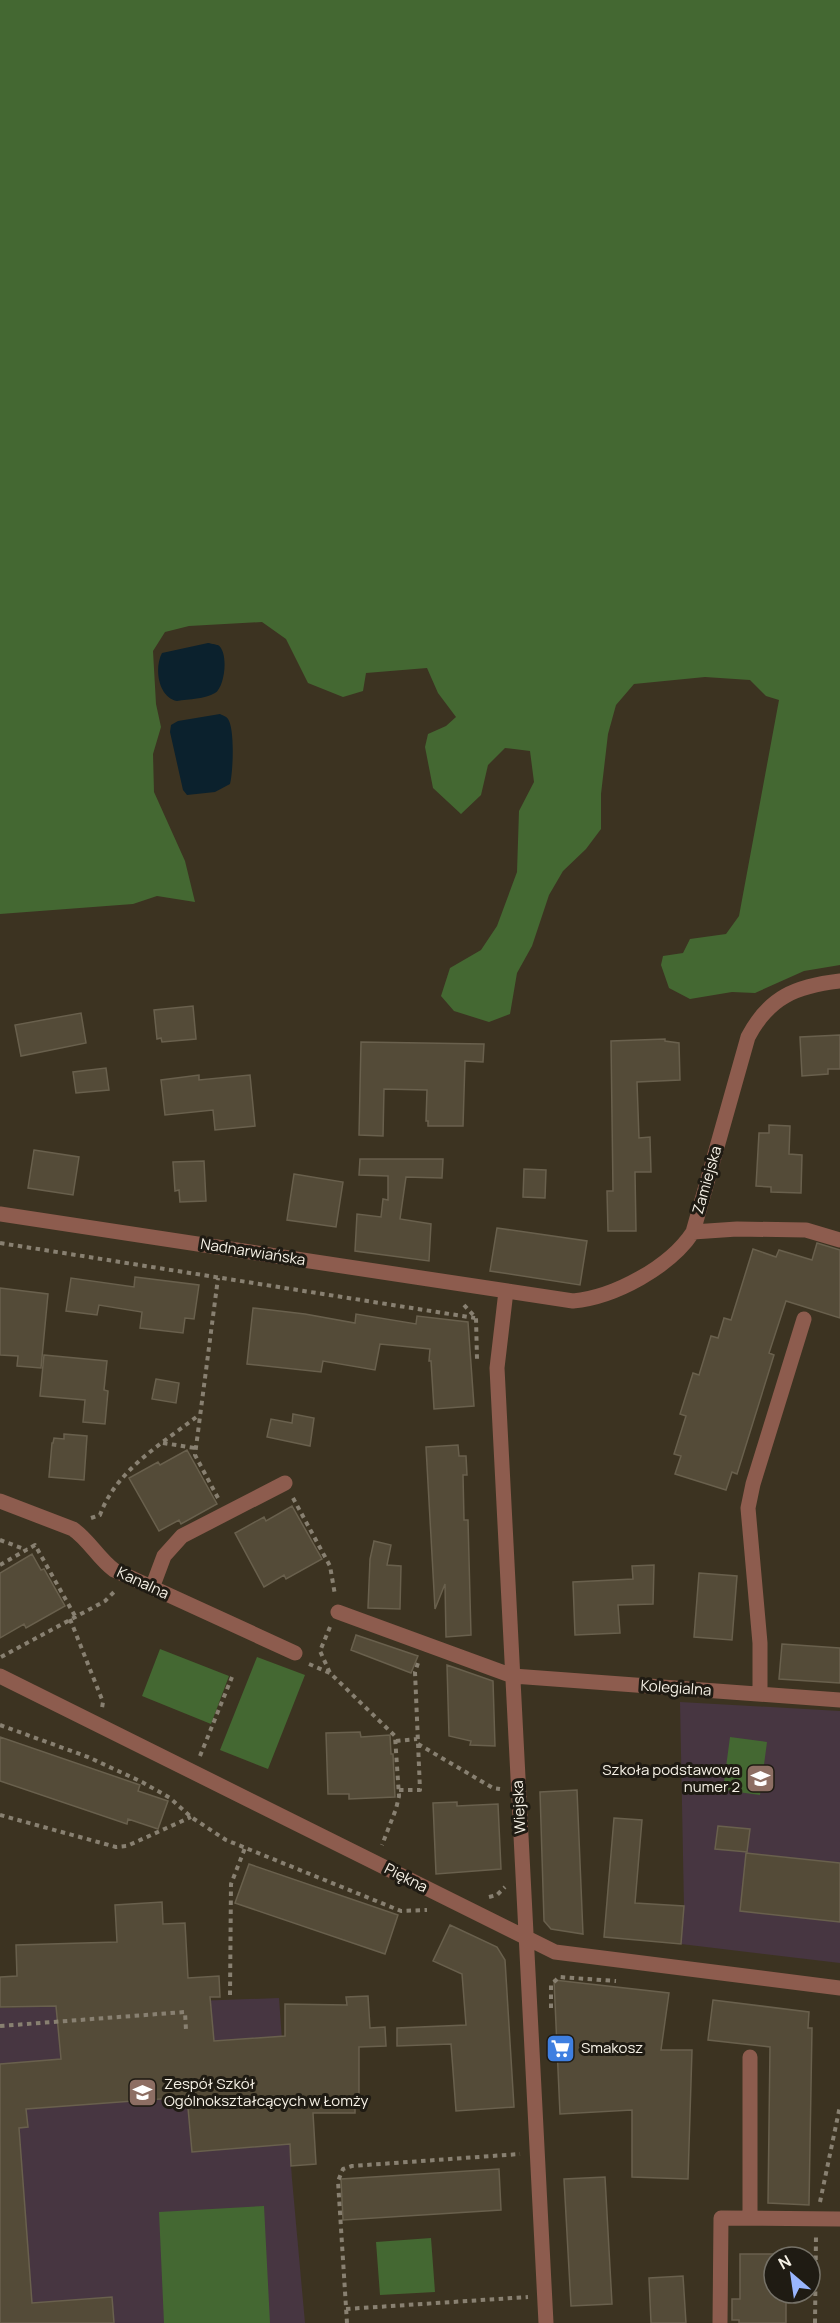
<svg xmlns="http://www.w3.org/2000/svg" width="840" height="2323" font-family="Manrope,sans-serif">
  <rect width="100%" height="100%" fill="#3c3321"/>
  <path fill="#473641" d="M680,1702L840,1711V1963L681,1944L684,1906Z
    M279,1998L292,2179L305,2323H0V2008Z"/>
  <path fill="#446832" d="M0,0H840V965L804,971L755,993L732,992L690,999L669,988L661,965L663,956L683,953L690,939L726,934L739,916L779,700L766,696L750,680L705,677L634,684L616,705L608,734L601,794V829L586,849L563,871L549,895L532,946L517,973L510,1014L489,1022L454,1011L441,996L450,968L481,950L497,926L517,872L519,811L534,782L530,751L505,748L488,765L481,795L461,814L433,788L425,747L428,734L446,726L456,717L438,693L427,668L366,673L363,691L343,697L308,683L286,639L262,622L189,626L165,632L153,651L156,704L161,727L153,754L154,792L185,861L195,902L157,896L133,904L0,914Z
    M160,1649L229,1676L211,1724L142,1696Z
    M257,1657L305,1675L268,1769L220,1750Z
    M730,1737L767,1742L760,1795L723,1790Z
    M264,2206L270,2323H164L159,2212Z
    M431,2238L435,2292L380,2295L376,2242Z"/>
  <path fill="#0b212d" d="M208,643C209,643 217,645 218,645C229,652 225,687 215,693C205,699 189,699 177,701C158,697 154,668 162,653Z
    M220,714C224,716 226,716 228,719C235,729 233,773 230,784L215,792L187,795L183,790L170,732L171,725L178,721Z"/>
  <path fill="#544b38" stroke="#69604d" stroke-width="1.5" d="M193,1006L196,1039L162,1042L161,1038L157,1039L154,1010Z
    M81,1013L86,1043L21,1056L15,1025Z
    M840,1035V1069H828V1074L802,1076L800,1037Z
    M665,1039V1041L679,1043L680,1080L637,1082L639,1138L650,1137L651,1172H635L636,1231H608L607,1191H613L611,1041Z
    M361,1042L484,1044L483,1062L465,1061L463,1126H428V1121H426L427,1090L384,1089L383,1136L359,1135Z
    M106,1068L109,1090L76,1093L73,1072Z
    M199,1075V1080L250,1075L255,1126L215,1130L213,1110L165,1115L161,1080Z
    M769,1125L790,1126L789,1154L802,1155L801,1193L771,1192V1187L756,1186L759,1133H769Z
    M34,1150L79,1157L73,1195L28,1188Z
    M360,1159H443L442,1178L406,1177L400,1219L431,1224L429,1261L355,1251L357,1214L381,1217L383,1199L388,1200V1176L359,1175Z
    M204,1161L206,1201L180,1202L179,1190L175,1191L173,1162Z
    M524,1169L546,1170L545,1198L523,1197Z
    M294,1174L343,1182L336,1227L287,1220Z
    M497,1228L587,1241L580,1285L490,1271Z
    M817,1243L840,1250V1318L786,1301L769,1353L774,1355L737,1474L732,1472L726,1490L675,1474L681,1456L674,1454L686,1416L680,1414L693,1373L699,1375L711,1336L718,1338L724,1318L731,1320L753,1249L776,1257L779,1250L812,1260Z
    M135,1277L199,1285L194,1319L185,1318L183,1333L140,1328L142,1312L99,1305L97,1315L66,1311L71,1278L134,1287Z
    M0,1288L48,1294L41,1368L17,1366L18,1356L0,1355Z
    M253,1308L305,1314L355,1323L356,1314L416,1324L417,1316L468,1322L474,1406L434,1409L431,1361H429L430,1349L380,1344L375,1370L323,1361L321,1372L247,1364Z
    M44,1355L107,1361L104,1390L108,1391L105,1424L83,1422L85,1400L40,1396Z
    M156,1379L179,1383L176,1403L152,1399Z
    M293,1414L314,1418L310,1446L267,1437L271,1419L292,1423Z
    M64,1434L87,1436L84,1480L49,1477L52,1443H53L54,1438L64,1439Z
    M458,1445L459,1456H466L467,1475H463L464,1520H468L471,1635L446,1637L445,1584L435,1609L426,1447Z
    M187,1450L217,1504L181,1524L179,1520L159,1531L129,1478L158,1462L160,1465Z
    M292,1506L322,1559L286,1579L284,1575L264,1587L235,1533L264,1517L266,1521Z
    M374,1541L391,1545L387,1565L401,1566L400,1609L368,1608L370,1559Z
    M32,1554L41,1570L44,1569L65,1606L26,1628L24,1624L0,1638V1573Z
    M654,1565L653,1604L618,1605L620,1633L575,1635L573,1582L633,1579L632,1566Z
    M699,1573L737,1576L732,1640L694,1637Z
    M356,1635L418,1656L411,1673L351,1650Z
    M782,1644L840,1648V1683L779,1679Z
    M447,1665L493,1681L495,1746L470,1745L471,1741L449,1736Z
    M360,1732L361,1737L390,1735L391,1754H393L395,1797L349,1799V1794H328L326,1733Z
    M0,1737L140,1785L138,1791L168,1801L158,1829L128,1819L127,1824L0,1781Z
    M577,1790L583,1934L551,1929L544,1921L540,1792Z
    M457,1802V1806L498,1804L501,1869L436,1874L433,1803Z
    M614,1818L642,1820L635,1903L684,1906L681,1944L604,1937Z
    M718,1826L750,1829L747,1852L715,1849Z
    M746,1853L840,1863V1922L740,1911Z
    M249,1864L398,1915L385,1954L235,1903Z
    M162,1902L163,1924L185,1923L188,1978L219,1976L220,1997H210L214,2041L285,2036V2004L347,2005L346,1997L368,1996L370,2028L385,2027L386,2046L359,2047V2096H355V2113H313L316,2164L291,2166L290,2144L192,2152L187,2097L26,2109L28,2127L19,2128L32,2303L112,2297L114,2323H0V2064L61,2059L56,2006L0,2007V1977L17,1976L16,1945L117,1942L115,1905Z
    M450,1925L497,1947L505,1960L514,2107L456,2111L451,2044L397,2046V2028L466,2025L462,1974L433,1961Z
    M554,1980L669,1993L661,2050H692L688,2179L632,2177V2110L560,2114Z
    M713,2000L809,2012L808,2028H812L809,2205L768,2203L770,2047L708,2040Z
    M499,2169L501,2210L343,2220L341,2179Z
    M605,2177L612,2304L571,2306L564,2179Z
    M740,2254H774V2293H786V2323H739V2320H732V2299H740Z
    M683,2276L686,2323H651L649,2278Z"/>
  <g fill="none" stroke-linecap="round" stroke-linejoin="round">
    <path stroke="#888071" stroke-width="4" stroke-dasharray="4.5 4.5" stroke-linecap="butt" d="M0,1243L475,1318
      M464,1305L476,1318L477,1359
      M163,1443L195,1448
      M218,1498L195,1455L218,1278
      M293,1498L330,1566L335,1595
      M91,1518L100,1515C116,1470 163,1443 199,1415
      M0,1540L27,1550
      M0,1565L35,1545L75,1616
      M70,1619L103,1702L102,1708
      M330,1627L320,1651L330,1673
      M1,1657L105,1601L116,1590
      M309,1664L330,1673L395,1736L399,1796L396,1809L382,1845
      M0,1725L88,1757L142,1782L170,1798L191,1817L226,1840L401,1911L427,1910
      M396,1741L417,1739
      M418,1744L493,1788L500,1789
      M200,1756L232,1677
      M399,1790H420L415,1672L419,1660
      M0,1815L116,1847L127,1846L191,1817
      M489,1897L497,1895L505,1887
      M230,1995L231,1884L245,1848
      M551,2008V1985L559,1977L616,1981
      M0,2026L185,2012L186,2030
      M820,2202L840,2106
      M346,2309L528,2297
      M347,2323L338,2181L343,2169L352,2166L520,2154
      M815,2323L816,2236"/>
    <path stroke="#8d5c4e" stroke-width="15" d="M0,1214L573,1301C615,1297 670,1267 693,1232L748,1037C769,997 796,986 840,981
      M693,1232L737,1229L806,1230L840,1240
      M506,1291L497,1368L546,2323
      M0,1501L73,1529C89,1540 98,1558 114,1570L295,1653
      M152,1588L164,1556L182,1536L285,1483
      M338,1612L513,1676L840,1700
      M0,1676L555,1952L840,1988
      M760,1694V1643L748,1508L753,1484L804,1319
      M750,2218V2057
      M720,2323L721,2218L840,2219"/>
  </g>
  <defs>
    <symbol id="school-square" viewBox="-11 -11 22 22"><rect x="-9" y="-9" width="18" height="18" rx="4" fill="#8d6e63" stroke="#1f1b13"/><path d="M0-5L7-2L0 1L-7-2ZM-4 1L0 2.5L4 1V4Q0 6-4 4Z" fill="#fff"/></symbol>
    <symbol id="supermarket-square" viewBox="-11 -11 22 22"><rect x="-9" y="-9" width="18" height="18" rx="4" fill="#3f7fe0" stroke="#1f1b13"/><path d="M-6-5.5h2.5l.6 2H6L4.5 2H-2.5L-4.4-4H-6ZM-1.5 3.2a1.3 1.3 0 1 0 .1 0ZM3 3.2a1.3 1.3 0 1 0 .1 0Z" fill="#fff"/></symbol>
  </defs>
  <g fill-rule="evenodd">
    <use href="#school-square" x="744" y="1762" width="33" height="33"/>
    <use href="#supermarket-square" x="544" y="2032" width="33" height="33"/>
    <use href="#school-square" x="126" y="2076" width="33" height="33"/>
  </g>
  <g text-anchor="middle" stroke-width="6" stroke-linejoin="round" paint-order="stroke">
    <g font-size="15" fill="#f6f1e6" stroke="#1f1b13">
      <text transform="translate(707 1180) rotate(-74)" y="5">Zamiejska</text>
      <text transform="translate(253 1252) rotate(9)" y="5">Nadnarwiańska</text>
      <text transform="translate(143 1583) rotate(25)" y="5">Kanalna</text>
      <text transform="translate(676 1688) rotate(4)" y="5">Kolegialna</text>
      <text transform="translate(519 1807) rotate(-93)" y="5">Wiejska</text>
      <text transform="translate(406 1878) rotate(27)" y="5">Piękna</text>
    </g>
    <g font-size="15" fill="#f6f1e6" stroke="#1f1b13" text-anchor="start">
      <text x="740" y="1775" text-anchor="end">Szkoła podstawowa<tspan x="740" dy="17">numer 2</tspan></text>
      <text x="581" y="2053">Smakosz</text>
      <text x="164" y="2089">Zespół Szkół<tspan x="164" dy="17">Ogólnokształcących w Łomży</tspan></text>
    </g>
  </g>
  <g transform="translate(792 2275) rotate(331)"><circle r="28" fill="#1f1b13" stroke="#757167" stroke-width="1.5"/>
  <path d="M0-4.5L10 22L0 15L-10 22Z" fill="#99b5fd"/>
  <text y="-9" font-size="16" font-weight="bold" text-anchor="middle" fill="#f6f1e6">N</text>
  </g>
</svg>
